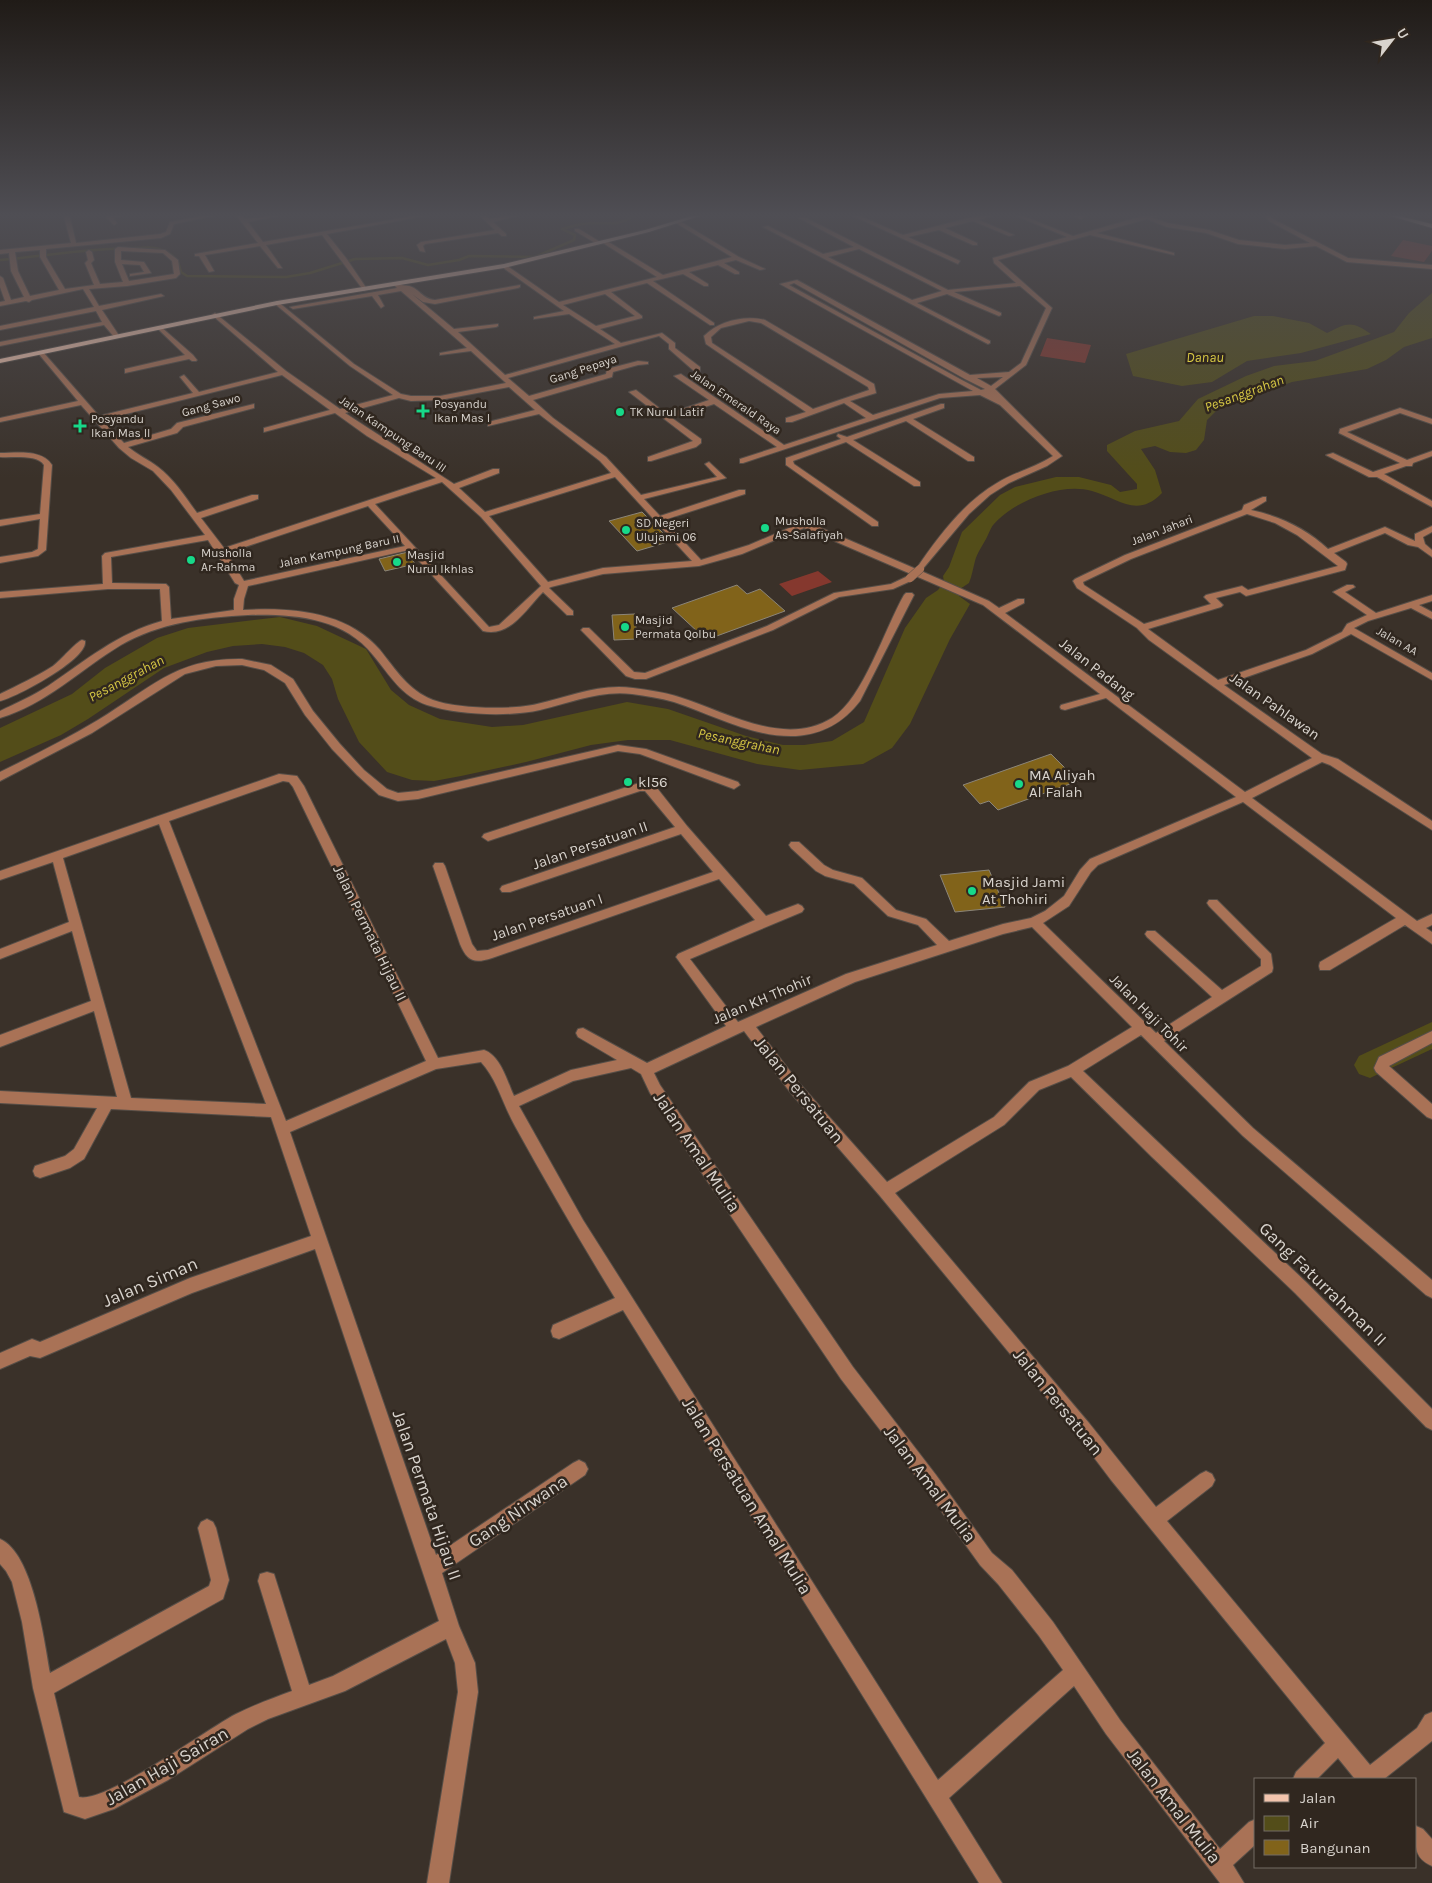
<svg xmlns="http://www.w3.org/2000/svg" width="1432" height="1883" font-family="Karla,sans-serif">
  <rect width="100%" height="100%" fill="#3a3129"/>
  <path fill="#85382e" d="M1403,240L1432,246V251L1424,262L1391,256Z
    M1047,338L1091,345L1085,363L1040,356Z
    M818,571L832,582L792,596L779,584Z"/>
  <path fill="#534d19" d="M1432,293V338L1404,347L1386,360L1367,369L1292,382L1218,409L1207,420L1204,440L1196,450L1186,453L1170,452L1155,446L1141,449L1155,470L1162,493C1137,519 1118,498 1092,491C1062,482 1014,501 994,524C991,527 989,533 987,537C983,545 977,553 975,561C973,568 972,576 969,583L960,589L959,596L970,604L950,639L910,724L892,748L863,764L800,770L757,764L670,740H628L591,745L526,762L461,776L434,781L412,780L387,772L359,742L338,699L332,679L323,665L304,653L285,647L262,644L233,646L207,652L164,668L88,719L61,735L0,762V728L72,694L105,668L157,638L188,628L280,617L317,626L366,649L391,690L409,705L440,719L492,727L523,725L627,702L668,709L746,736L783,745H804L832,741L864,722L905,628L926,598L938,590L944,582L943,576L949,567L962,532L1000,495L1015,487L1056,477H1079L1111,485L1120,492L1137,489V484L1107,451V445L1135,431L1179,421L1198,399L1246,376L1274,366L1315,361L1394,332L1409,313Z
    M1254,316H1273L1309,323L1327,333C1347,323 1351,320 1371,334L1301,353L1247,361L1212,382L1182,386L1133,376L1126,354Z"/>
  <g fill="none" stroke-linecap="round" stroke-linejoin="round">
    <path stroke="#534d19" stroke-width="2.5" d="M0,260C45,256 90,248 136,248C143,248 152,246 159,249C173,254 178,258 181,272L187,276L286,277L310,273L355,259L402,258L428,265L459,260L469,256L535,257L574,240L575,235L562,229C571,226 580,224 589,223C606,223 621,226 635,215"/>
    <path fill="#534d19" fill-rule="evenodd" d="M1432,1022V1049L1370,1078L1359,1074L1354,1065L1359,1056Z"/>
  </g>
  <path fill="#81631a" stroke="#8b8579" d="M642,512L671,541L637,551L609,521Z
    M408,552L415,564L385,571L379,559Z
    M737,585L747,594L760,589L785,611L714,637L707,631L699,633L672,608Z
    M635,614L637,639L614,640L612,615Z
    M1051,754L1078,781L998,810L989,801L980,804L963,785Z
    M989,870L1005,907L955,912L940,875Z"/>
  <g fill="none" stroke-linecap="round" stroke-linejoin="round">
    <defs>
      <path id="minor" d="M67,215L70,217L76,243L160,234L166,232L170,222L208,215H218L174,224L170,234L161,238L46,249V257L65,289L94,285L85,263L88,260L86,252L89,250L92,252L94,260L91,263L100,284L123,282L115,262V249L118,247L165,250L178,260L180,274L176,278L127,286L89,289L99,306L161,294L164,296L102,310L120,337L119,338H115L104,325L0,346V342L102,322L96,311L0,330V326L94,307L83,289L32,300L29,302L26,301L0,306V302L5,301L0,287V276L3,278L11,300L24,297L11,271L9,253L0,254V250L71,243L64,217ZM40,250V257L59,290L30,296L18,271L15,252ZM121,251L163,253L172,261L174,274L129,281L122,264L140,265L144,272L130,274V276L151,273L144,262L121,260Z
        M113,215H124L113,218L117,223L114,225L106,217Z
        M236,215H242L245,219L283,215L248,222L263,242L419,215H430L327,234L346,258L367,289L364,291L322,235L266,245L282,268H278L260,246L205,255L214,271L209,272L199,256H195V254L258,243Z
        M479,215H485L490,219L511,215H521L493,222L506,234V236H502L498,233L425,244L423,246L425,252L420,251L417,245L421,242L495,230Z
        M851,215H858L903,235L972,217L994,215L979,220L1014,235L1009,236L973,221L945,228L977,243V245H973L939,230L908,237L960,261L958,264Z
        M1014,215H1021L1073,236L1146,215H1159L1153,218L1168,223L1209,230L1239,240L1285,245L1310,243L1269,221L1264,215H1270L1273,219L1348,258L1432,265V269L1347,262L1316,246L1285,249L1238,244L1206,233L1167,227L1147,219L1097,233L1174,253V255L1090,235L998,260L1052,308L1026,365L995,389L1062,456L1047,466L1009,483L990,495L969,514L921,571L989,601L999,608L1018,599H1024V603L1005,613L1245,792L1312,758L1149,640L1137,628L1077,588L1073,581L1075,579L1125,555L1242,510L1244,505L1263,497H1266V501L1251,510C1279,516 1307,529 1328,549L1385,527L1415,541V534L1432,526V532L1423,537L1425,544L1432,550V557L1418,547L1408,545L1385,533L1334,553L1346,562L1347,564L1345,570L1246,596L1240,592L1216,598L1223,605L1221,607L1148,629L1218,680L1306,650L1342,632L1347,624L1367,615L1333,592L1347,585H1353L1355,587L1345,592L1376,613L1432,595V601L1419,605L1432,612V619L1411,608L1368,621L1354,628L1432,673V680L1351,634L1312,654L1224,685L1322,754L1338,759L1432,821V830L1330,765L1322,762L1252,798L1417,921L1432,914V925L1426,928L1432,932V944L1405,925L1330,970H1320L1319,966L1320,962L1396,918L1243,802L1098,865L1091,872L1069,906L1043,923L1156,1033L1212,997L1147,937L1145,934L1147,931H1155L1222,990L1261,966V959L1209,906L1207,903L1209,900H1217L1271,954L1273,968L1272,972L1164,1041L1253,1128L1432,1280V1298L1426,1295L1243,1136L1141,1035L1083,1071L1307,1283L1432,1409V1430L1426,1427L1295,1293L1152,1157L1071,1077L1039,1090L1004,1125L895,1193L1089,1423L1156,1507L1200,1474L1206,1471L1212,1474L1215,1480L1212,1486L1167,1521L1370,1765L1417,1728L1425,1715L1432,1712V1741L1384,1779H1355L1338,1758L1317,1779H1293L1296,1772L1325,1743L1111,1480L1077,1435L880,1196L790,1092L744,1031L654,1073L660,1085L853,1367L936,1475L992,1553L1012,1570L1053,1622L1120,1720L1220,1849L1249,1822L1256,1819V1844L1233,1865L1244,1883H1220L1106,1734L1074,1686L949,1798L1002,1883H979L623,1310L559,1339L553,1337L551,1331L553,1325L615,1298C580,1241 547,1184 515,1126C503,1105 497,1079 481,1062L436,1069L290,1132L436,1555L573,1463L579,1460L585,1463L588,1469L585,1475L442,1573L459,1626L475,1663L478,1692L449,1883H427L458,1692L455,1663L446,1639L345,1691L268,1719L248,1729L168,1780L114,1809L85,1819L64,1812L33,1688L22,1622L12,1582L6,1571L0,1564V1539C33,1553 44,1640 50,1673L209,1586L211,1580L198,1528L201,1522L207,1519L213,1522L216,1528L229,1580L223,1599L54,1693L79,1797C105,1804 207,1729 236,1714C254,1705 273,1698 292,1691L258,1581L260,1574L267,1572L274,1574L309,1685L333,1676L439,1621L315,1249L192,1293L40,1358L30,1356L0,1369V1353L32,1339L40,1342L190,1278L311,1236L271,1117L111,1109L84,1159L70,1168L40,1178L35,1176L33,1171L35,1166L65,1156L74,1149L97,1108L0,1103V1091L117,1097L94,1011L0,1047V1035L91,1001L72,931L0,959V949L69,922L53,862L0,880V871L279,774L297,776L304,786L438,1058L484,1050C501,1056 507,1081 514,1096L571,1070L617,1060L578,1037L576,1033L578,1029L583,1028L647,1063L726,1026L676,957L678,954L755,920L719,879L492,958C474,964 467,961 460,944L433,866L435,863H443L445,866L472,944L477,951L488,950L713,872L681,834L510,892H502L500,889L502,886L675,827L645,791H640L488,841L482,837L484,834L639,783L651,784L657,788L687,826L766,916L798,904L802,906L804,909L802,912L690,959L738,1022L846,974L937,945L918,925L888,916L854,884L825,876L816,871L791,848L789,845L791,842H799L824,865L833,870L862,878L896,910L926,919L949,941L1003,924L1031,918L1045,911L1064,896L1080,870L1090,859L1236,797L1106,698L1065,710L1061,709L1060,707L1061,705L1100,694L983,605L804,528L742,554L699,566L603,574L551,587L549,588L573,611V615H567L543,592C526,609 510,638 483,631L409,550L248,586L244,599L243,610C290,607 347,611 380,650C396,670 408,690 433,700C457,709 512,710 537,704C569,697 600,683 633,688C648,690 664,692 679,697C725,711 784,748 832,718C863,699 885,628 904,595L906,593H912L914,595L860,701C843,723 823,734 796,736C754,738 713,715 674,702C660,698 646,696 632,694C600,690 570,703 540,710C509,717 457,715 427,705C401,696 390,675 373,655C343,617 292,614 248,615C205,617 159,623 121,645C81,669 45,705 0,718V711C16,703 33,696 48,686C85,661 118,633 162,621L160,589H108L0,598V592L103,584L102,556L105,553L205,535L171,490L153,471L131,458L119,448L81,405L0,422V418L78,401L38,353L43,352L99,416L193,393L180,377L184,375L199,392L278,372L213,316L212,315L215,313L286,371L340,409L393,395L350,366L275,304L274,303L277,301L354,364L401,394L411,396H440L506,383L471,351L440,355V353L467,348L401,291L378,295L384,306L381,308L372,296L293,309L290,307L397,288L394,285L397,283C402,286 404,285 409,286C419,288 422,299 435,300L520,285V287L518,288L435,304L423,302L412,294L454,329L498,324V326L496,327L458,332L505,375L615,344L569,314L534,319V317L564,311L502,267V265H506L559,302L657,277L603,243V241H607L663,275L732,257L676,223L678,220L739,257L765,269L760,270L736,260L724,263L739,272V274H735L718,265L689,272L708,284V286H704L683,274L653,281L714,323V325H710L647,283L611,292L642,316V318L600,329L621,343L662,333L675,343V348L700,367V371H694L669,349V344L659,336L508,378L529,396L606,374L607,369L638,361L648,362V364L638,365L613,372L612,377L533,400L553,418L606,457L641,495L717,477L705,464L709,462L726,478L644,499L660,516L739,490H745V494L664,520L701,560L749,545L803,522L812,524L916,569C938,537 964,502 997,483C1015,472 1036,467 1053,456L1000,405L980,395L940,398L743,463H740V459L777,447L714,404L672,418L701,439V443L696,447L651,461H648V457L693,441L629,392L636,390L667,414L709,400L674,376L681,374L784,445L866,418L844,403L792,422H786V418L806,412L706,344L704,336C719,321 744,315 765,320L874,384L876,393L850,401L873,415L939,394L973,391L780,284L797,280L970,375L1009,372L1021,363L1046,308L1020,286L954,292L1001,313V315L999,316L947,294L917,303L990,341V343L988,344L763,227L768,226L823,254L854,247L799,218L804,217L948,290L1016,283L994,263L993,258L1067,237ZM859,249L942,291L912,300L828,257ZM794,283L965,379L985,389L981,390L960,379L789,285ZM605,294L635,316L596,326L563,305ZM749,321L761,323L868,387L869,390L813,409L712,343L711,337L721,328ZM282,375L330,410L264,428V432L335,413L367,436L436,478L224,548L201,518L258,499V495H252L197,513C186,498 174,479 158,467C149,460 138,455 128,447L177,433L183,427L254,408V404L177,423L171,429L124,443L102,420ZM1003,377L991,386L977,378ZM509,387L535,410L488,422V426L539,414L600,461L611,473L485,512L459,488L499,473V469H493L454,484L345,413L399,398L411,401L440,400ZM615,477L692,561L603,568L548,582L489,516ZM442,482L481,517L541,586L499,625L489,627L375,504ZM368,506L405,546L244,581L227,553ZM1247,514L1275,523L1297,535L1338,566L1248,590L1242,586L1206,595L1204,597L1211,604L1144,624L1084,585L1083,582L1131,559ZM208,540L235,583L239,585L234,599V610L171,619L169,587L166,584L112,583L111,557ZM283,781L289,782L293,787L426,1061L286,1121L169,821ZM159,824L266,1104L131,1098L63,858ZM1032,927L1132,1027L1068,1066L1029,1082L994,1117L887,1182L800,1084L756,1027L855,982L1003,934ZM631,1068L641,1074L650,1093L689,1154L841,1379L924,1487L980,1565L998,1584L1039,1636L1063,1670L938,1780L583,1220L519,1106L573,1081Z
        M1071,215H1079L1084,217L1081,219Z
        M575,229H579L602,243L597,244L575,231Z
        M160,326L193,355L197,360L196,361H192L189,359L125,373V369L185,355L158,329V327Z
        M941,404H944V408L913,419L974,457V461H968L906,421L853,440L920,482V486H914L846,442L793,461L794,464L878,522V526H872L786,465V458L841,439L837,436L838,434L847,437Z
        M1400,408L1432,419V424L1400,413L1347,432L1407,460L1432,451V456L1413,463L1412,466H1406L1384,474L1432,501V507L1377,477H1369L1326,455L1333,453L1373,472L1400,463L1339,433L1340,429Z
        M0,453C17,453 42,449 52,465L46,550L38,556L0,563V557L32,552L38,549L40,519L0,526V520L40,514L44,465C37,454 12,458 0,457Z
        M910,575L915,578L913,580L893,589L839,597L773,630L646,679H635L626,676L581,630L583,628H589L634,672L645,673L767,626L834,593L891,584Z
        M82,640L85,641C88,659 17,697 0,701V694C18,685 36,677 53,666C61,660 76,642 82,640Z
        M242,659L271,665L293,679L313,711L340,744L364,770L387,789L398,793L418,791L618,745L646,749L738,782L740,785L734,789L640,754L618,751L418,799L398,801L379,795L357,775L332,749L305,715L285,683L264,670L242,665L216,666L185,674L92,733L0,781V772C33,756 66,739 98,720C151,688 175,658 242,659Z
        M1432,1031V1043L1389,1066L1432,1104V1119L1427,1117L1376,1072L1374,1068L1379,1057Z
        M1416,1826L1423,1829L1432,1839V1866C1412,1857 1416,1844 1416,1826Z"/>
      <path id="major" d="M695,215H703L649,232L504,268L277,305L0,363V359L277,301L504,264L645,230Z
        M1387,215H1395L1432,224V228Z"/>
    </defs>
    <use href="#minor" stroke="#564e47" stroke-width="2"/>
    <use href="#major" stroke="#564e47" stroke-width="2"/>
    <use href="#minor" fill="#a97256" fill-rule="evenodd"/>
    <use href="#major" fill="#f2c4ad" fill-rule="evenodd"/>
    <defs>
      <path id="minor-bridge" d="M910,578L920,569"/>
    </defs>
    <use href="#minor-bridge" stroke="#564e47" stroke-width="9" stroke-linecap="butt"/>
    <use href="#minor-bridge" stroke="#a97256" stroke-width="8"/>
  </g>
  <linearGradient id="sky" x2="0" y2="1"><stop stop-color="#201b17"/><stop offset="0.45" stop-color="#4f4e54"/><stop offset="1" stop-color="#4f4e54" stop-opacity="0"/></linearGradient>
  <rect width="1432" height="478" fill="url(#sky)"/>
  <g fill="#17d989" stroke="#30271f" stroke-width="2">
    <path d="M420.5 403.5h5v5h5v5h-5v5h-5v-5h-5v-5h5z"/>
    <circle cx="620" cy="412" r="5"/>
    <path d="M77.5 418.5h5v5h5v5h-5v5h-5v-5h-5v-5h5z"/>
    <circle cx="765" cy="528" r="5"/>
    <circle cx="626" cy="530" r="5"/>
    <circle cx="191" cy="560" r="5"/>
    <circle cx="397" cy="562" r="5"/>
    <circle cx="625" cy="627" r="5"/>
    <circle cx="628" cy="782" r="5"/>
    <circle cx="1019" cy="784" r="5"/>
    <circle cx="972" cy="891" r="5"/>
  </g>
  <g text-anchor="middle" stroke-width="5" stroke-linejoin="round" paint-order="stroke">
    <g font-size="12" fill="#d8d3cd" stroke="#30271f">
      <text transform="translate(583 369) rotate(-18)" y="4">Gang Pepaya</text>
      <text transform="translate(736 402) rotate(34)" y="4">Jalan Emerald Raya</text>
      <text transform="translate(211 405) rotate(-15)" y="4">Gang Sawo</text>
      <text transform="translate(393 434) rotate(34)" y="4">Jalan Kampung Baru III</text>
      <text transform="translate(1162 530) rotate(-21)" y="4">Jalan Jahari</text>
      <text transform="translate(339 551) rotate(-12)" y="4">Jalan Kampung Baru II</text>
      <text transform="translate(1397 641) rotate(30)" y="4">Jalan AA</text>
    </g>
    <g font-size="12" fill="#d8d3cd" stroke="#30271f" text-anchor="start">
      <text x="434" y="408">Posyandu<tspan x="434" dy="14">Ikan Mas I</tspan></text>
      <text x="630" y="416">TK Nurul Latif</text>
      <text x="91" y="423">Posyandu<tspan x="91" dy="14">Ikan Mas II</tspan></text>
      <text x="775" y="525">Musholla<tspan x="775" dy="14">As-Salafiyah</tspan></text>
      <text x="636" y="527">SD Negeri<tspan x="636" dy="14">Ulujami 06</tspan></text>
      <text x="201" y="557">Musholla<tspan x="201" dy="14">Ar-Rahma</tspan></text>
      <text x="407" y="559">Masjid<tspan x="407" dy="14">Nurul Ikhlas</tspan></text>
      <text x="635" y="624">Masjid<tspan x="635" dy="14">Permata Qolbu</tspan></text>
    </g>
    <g font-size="14" font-style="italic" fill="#d8c944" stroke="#30271f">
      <text x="1205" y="362">Danau</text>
      <text transform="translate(1244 393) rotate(-20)" y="5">Pesanggrahan</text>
      <text transform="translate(126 678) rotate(-28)" y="5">Pesanggrahan</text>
      <text transform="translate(739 741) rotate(12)" y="5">Pesanggrahan</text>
    </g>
    <g font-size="15" fill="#d8d3cd" stroke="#30271f">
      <text transform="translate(1097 669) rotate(38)" y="5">Jalan Padang</text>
      <text transform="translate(1275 706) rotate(35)" y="5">Jalan Pahlawan</text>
      <text transform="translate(590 845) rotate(-19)" y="5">Jalan Persatuan II</text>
      <text transform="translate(547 917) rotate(-19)" y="5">Jalan Persatuan I</text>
      <text transform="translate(370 933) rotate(64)" y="5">Jalan Permata Hijau II</text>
      <text transform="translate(762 999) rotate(-23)" y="5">Jalan KH Thohir</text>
      <text transform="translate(1149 1013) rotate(45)" y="5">Jalan Haji Tohir</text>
    </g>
    <g font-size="15" fill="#d8d3cd" stroke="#30271f" text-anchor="start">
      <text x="1029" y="780">MA Aliyah<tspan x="1029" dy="17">Al Falah</tspan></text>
      <text x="638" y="787">kl56</text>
      <text x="982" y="887">Masjid Jami<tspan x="982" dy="17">At Thohiri</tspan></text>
    </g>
    <g font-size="18" fill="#d8d3cd" stroke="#30271f">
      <text transform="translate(799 1090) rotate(51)" y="6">Jalan Persatuan</text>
      <text transform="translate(697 1152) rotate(56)" y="6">Jalan Amal Mulia</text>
      <text transform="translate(150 1282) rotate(-23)" y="6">Jalan Siman</text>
      <text transform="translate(1323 1284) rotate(44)" y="6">Gang Faturrahman II</text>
      <text transform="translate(1058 1402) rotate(51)" y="6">Jalan Persatuan</text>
      <text transform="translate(930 1484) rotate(53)" y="6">Jalan Amal Mulia</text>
      <text transform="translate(427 1495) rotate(71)" y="6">Jalan Permata Hijau II</text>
      <text transform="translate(747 1496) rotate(58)" y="6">Jalan Persatuan Amal Mulia</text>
      <text transform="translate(518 1511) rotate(-34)" y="6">Gang Nirwana</text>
      <text transform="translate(167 1766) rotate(-30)" y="6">Jalan Haji Sairan</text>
      <text transform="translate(1174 1806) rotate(52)" y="6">Jalan Amal Mulia</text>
    </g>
  </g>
  <rect x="1254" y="1778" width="162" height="90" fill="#30271f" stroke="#736c65"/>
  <rect x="1264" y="1794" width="25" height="8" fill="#f2c4ad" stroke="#736c65"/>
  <text x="1300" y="1803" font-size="15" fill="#d8d3cd">Jalan</text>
  <rect x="1264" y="1816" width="25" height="15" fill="#534d19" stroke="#736c65"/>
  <text x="1300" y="1828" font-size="15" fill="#d8d3cd">Air</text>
  <rect x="1264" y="1840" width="25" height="15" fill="#81631a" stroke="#736c65"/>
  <text x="1300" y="1853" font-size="15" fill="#d8d3cd">Bangunan</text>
  <g transform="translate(1392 40) rotate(59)" stroke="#30271f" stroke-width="4" paint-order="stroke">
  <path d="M0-4L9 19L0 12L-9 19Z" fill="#d8d3cd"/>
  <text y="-8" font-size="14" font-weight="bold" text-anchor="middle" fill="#d8d3cd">U</text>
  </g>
</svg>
